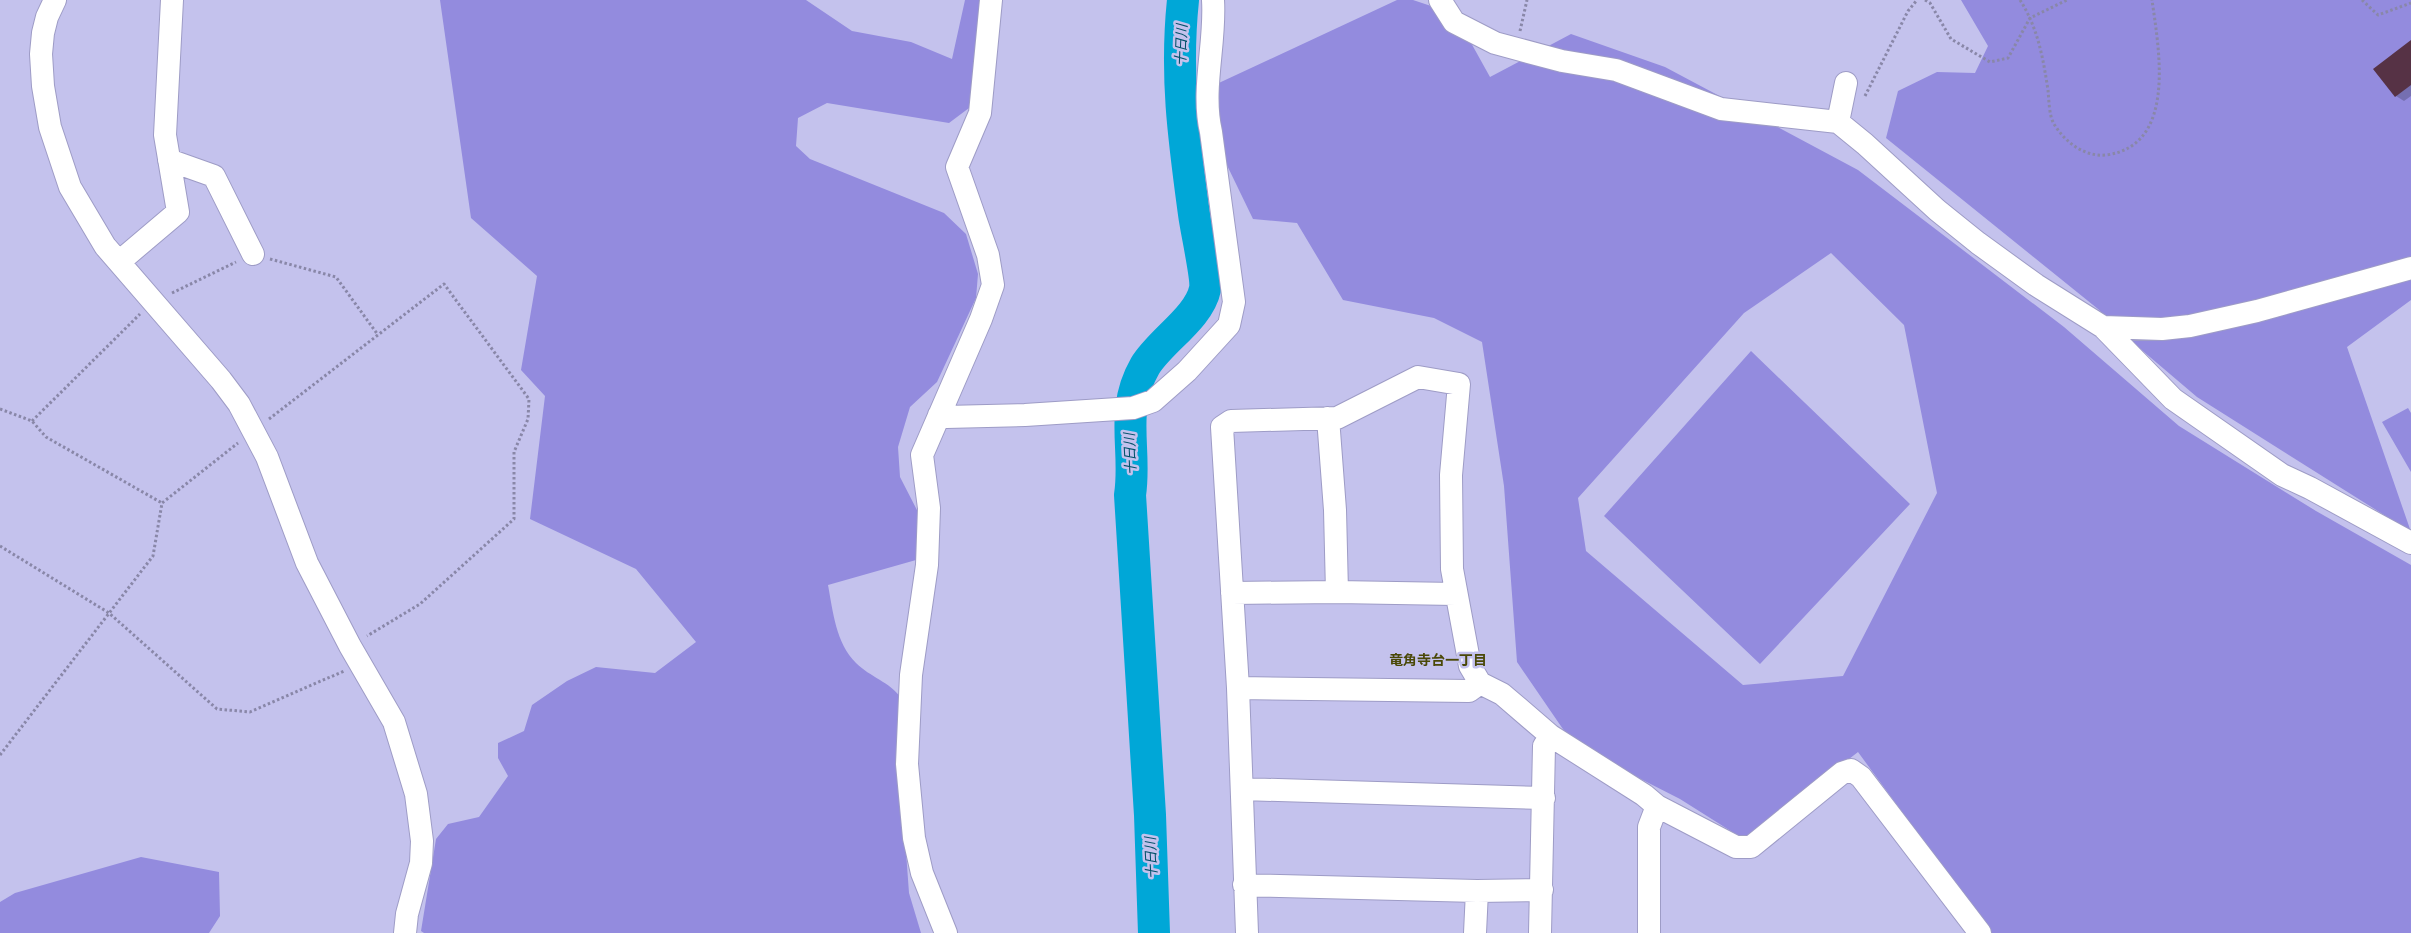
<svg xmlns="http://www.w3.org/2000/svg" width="2411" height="933" font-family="Overpass,'Noto Sans JP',sans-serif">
  <rect width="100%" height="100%" fill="#c4c2ed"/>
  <path fill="#938bde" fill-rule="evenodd" d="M440,0H806L852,31L911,42L952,59L965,0H980L973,105L949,123L827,103L798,118L796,146L810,159L944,213L966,234L978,274L976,298L937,382L910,407L898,447L900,477L919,514L916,560L828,585C833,612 836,643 856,663C870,677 890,682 901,698V783L909,893L921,933H424L421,931L436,839L448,824L479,817L508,776L498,758V743L524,731L532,705L567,681L596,667L655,673L696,642L636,569L530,519L545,396L521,370L537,276L471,218Z
    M1397,0H1413L1455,14L1490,77L1571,34L1665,67L1858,170L2064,327L2179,426L2316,511L2411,565V933H1991L1858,752L1745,840L1680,799L1625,771L1567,735L1517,662L1504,486L1482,342L1434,318L1343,300L1297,223L1253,219L1193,95ZM1831,253L1904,325L1937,493L1843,676L1743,685L1586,551L1578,498L1744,313Z
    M1961,0H2411V300L2347,347L2411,532L2197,397L2124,335L2098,309L1886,138L1898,91L1937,72L1975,73L1988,46Z
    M1751,351L1910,504L1760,664L1604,516Z
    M2408,408L2411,413V472L2382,422Z
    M141,857L219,872L220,916L209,933H0V902L15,893Z"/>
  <path fill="#0003" d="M2411,42V96L2404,101L2396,96Z"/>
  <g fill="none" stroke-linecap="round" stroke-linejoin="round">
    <path stroke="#00a7d7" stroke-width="32" d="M1154,933L1150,815L1130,495C1137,450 1119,411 1145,366C1160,341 1199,318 1205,289C1207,278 1196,230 1194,214C1184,140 1175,76 1183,0"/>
  </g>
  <path fill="#563245" d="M2411,40V85L2395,97L2373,69Z"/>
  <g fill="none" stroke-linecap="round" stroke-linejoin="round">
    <defs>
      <path id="minor" d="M55,0L47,17L43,33L41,54L43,86L50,127L70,187L105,246L221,380L239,404L267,457L307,563L350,646L394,722L416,794L422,841L421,863L407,914L405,933
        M1440,0L1454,22L1495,43L1562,61L1616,70L1721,109L1838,122L1865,144L1937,210L1978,243L2036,285L2103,327L2173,399L2282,475L2310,488L2411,543
        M1838,122L1846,83
        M169,160L214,176L253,254
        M119,262L178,212L165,135L172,0
        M2103,327L2162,329L2190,326L2257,311L2411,268
        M939,415L946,417L1025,415L1133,408L1153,401L1187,371L1229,325L1234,302L1211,132C1201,89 1216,43 1213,0
        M1328,418L1335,510L1337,592
        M1232,593L1337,592L1455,594
        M1238,688L1469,691L1480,683
        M1242,789L1544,798
        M1244,885L1477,891L1542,890
        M946,933L922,873L914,838L907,764L911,675L927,565L929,508L922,455L981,319L993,285L988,255L957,167L980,113L991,0
        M1247,933L1238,688L1222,427L1231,421L1337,418L1418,377L1459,384L1451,475L1452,569L1470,666L1480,683L1502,694L1551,736L1644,795L1657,806L1736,847H1751L1842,773L1851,770L1861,777L1980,933
        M1475,933L1477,891
        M1540,933L1544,746L1551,736
        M1649,933V827L1657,806"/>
    </defs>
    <use href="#minor" stroke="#9e9cc6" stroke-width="24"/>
    <path stroke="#8987a8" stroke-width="3" stroke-dasharray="2.5 2.5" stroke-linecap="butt" d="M1925,0L1930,3L1951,39L1990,62L2008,58L2030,18L2067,0
      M2020,0C2038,28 2043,58 2048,90C2049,100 2049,116 2054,124C2065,142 2084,157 2106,155C2177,146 2159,50 2152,0
      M2362,0L2378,15L2411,3
      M1520,31L1527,0
      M1865,96L1908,11L1917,0
      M270,259L336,277L378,335
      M172,293L236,262
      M0,409L32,421L46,437L162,503
      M269,419L444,284L529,399L528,419L514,452V519L420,604L367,636
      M32,421L140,314
      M0,546L109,613L217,709L250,712L344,671
      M0,755L153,556L162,503L238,443"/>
    <use href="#minor" stroke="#fff" stroke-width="22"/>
  </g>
  <g text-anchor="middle" stroke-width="5" stroke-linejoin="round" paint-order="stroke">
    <g font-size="14" font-style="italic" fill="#02516a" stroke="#c4c2ed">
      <text transform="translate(1181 45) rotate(-88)" y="5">十日川</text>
      <text transform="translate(1130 454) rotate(-93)" y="5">十日川</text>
      <text transform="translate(1151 858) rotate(-93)" y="5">十日川</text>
    </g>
    <g font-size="14" font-weight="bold" fill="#4a4807" stroke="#c4c2ed">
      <text x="1438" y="665">竜角寺台一丁目</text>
    </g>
  </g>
</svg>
